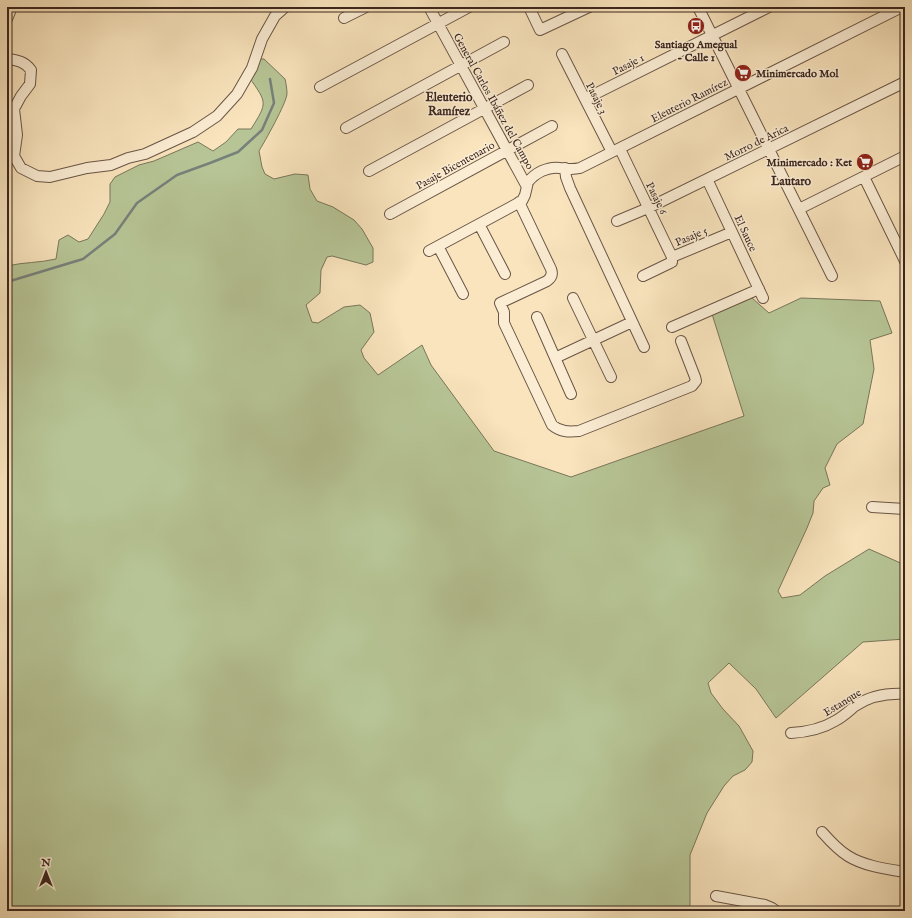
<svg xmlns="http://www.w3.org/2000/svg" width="912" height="918" font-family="'IM FELL English',serif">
  <rect width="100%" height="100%" fill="#f9e4bd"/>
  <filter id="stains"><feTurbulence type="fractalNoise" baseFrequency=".005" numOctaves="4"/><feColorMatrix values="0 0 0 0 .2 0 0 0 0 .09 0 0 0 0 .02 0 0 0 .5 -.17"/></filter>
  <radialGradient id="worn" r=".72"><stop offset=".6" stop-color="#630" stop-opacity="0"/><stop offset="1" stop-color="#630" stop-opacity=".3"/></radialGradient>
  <path fill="#b7c596" stroke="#79765a" d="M259,59H264L285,79C286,83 287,89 287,94C286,104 265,141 259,151L262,167L265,174L274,179L295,174L308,175L310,189L317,201L333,207L354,220L362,229L373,248V262L366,265L332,256L327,257L321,270L320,293L306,305L312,322L318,323L344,307L360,305L370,313L374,332L361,350L364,358L378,375L422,345L431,365L494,451L571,477L744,416L712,314L752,298L769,313L801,298L880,301L892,333L870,340L874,369L863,424L837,444L825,468L830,485L823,488L814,501L813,513L807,528L778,591L782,598L800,595L825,576L869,549L905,565V639L863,642L776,718L756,689L729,663L708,683L711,693L723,709L739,726L753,751L752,762L745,770L733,776L724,786L707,813L690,855V911H7V266C24,262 39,263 56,259L59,240L68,235L79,242L88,239L104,214L110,202V184L115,177L139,165L154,161L198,142L213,151L226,142L238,129H251C268,102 267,103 249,77Z"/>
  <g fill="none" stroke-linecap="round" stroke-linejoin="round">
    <path stroke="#77817b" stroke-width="2.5" d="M7,282L83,259L115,234L137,203L177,175L210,163L238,152L262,130L274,103L270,79"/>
    <defs>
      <path id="minor" d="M429,7L526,185
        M529,7L540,30L589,7
        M698,7L832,276
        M344,18L366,7
        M7,19L12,7
        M562,54L612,152
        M7,59C18,60 25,62 31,70L30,84L21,96L14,109L17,135L14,156L21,168L37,176L50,177L87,168L111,165L128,158L145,154L193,132L217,116L237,94L252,68L262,39L275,16L285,7
        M320,87L469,7
        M585,99L769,7
        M346,128L504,42
        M620,149L672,257
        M565,168L566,177L570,188L644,347
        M369,171L528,85
        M864,177L905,261
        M707,179L763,298
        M519,202L551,269C553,274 551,278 547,281L500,303L504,312V323L552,425C560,432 569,432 579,431L692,386L696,381L695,377L681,341
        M799,209L905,156
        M390,214L552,126
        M617,221L648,208L905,82
        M479,224L505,274
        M438,246L463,294
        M429,251L522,201L525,195L528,182C535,173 548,166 560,168C567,169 572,170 580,168L902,7
        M672,257L732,232
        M643,276L670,263L672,262V257
        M573,298L611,377
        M537,317L571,394
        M672,327L759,289
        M555,358L632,322
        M872,507L905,509
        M791,733C807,732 822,729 835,721C843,717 849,711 855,706C870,696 887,693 905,694
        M822,832C830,841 838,850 848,856C864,866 886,869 905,872
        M716,896L765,905L772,908L776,911"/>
    </defs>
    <use href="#minor" stroke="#6a5646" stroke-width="12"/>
    <use href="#minor" stroke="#fbedd4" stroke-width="10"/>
  </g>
  <defs>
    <symbol id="bus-disc" viewBox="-11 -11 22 22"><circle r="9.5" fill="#8f2418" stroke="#fbedd4"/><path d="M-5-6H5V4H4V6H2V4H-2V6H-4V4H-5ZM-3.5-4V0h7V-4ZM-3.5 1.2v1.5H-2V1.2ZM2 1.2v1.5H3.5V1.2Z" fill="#fff"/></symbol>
    <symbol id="supermarket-disc" viewBox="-11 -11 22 22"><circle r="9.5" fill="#8f2418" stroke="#fbedd4"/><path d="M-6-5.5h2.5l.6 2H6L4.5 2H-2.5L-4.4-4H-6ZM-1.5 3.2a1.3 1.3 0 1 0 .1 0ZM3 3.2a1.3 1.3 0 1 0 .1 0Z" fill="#fff"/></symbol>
  </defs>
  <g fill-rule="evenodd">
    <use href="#bus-disc" x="686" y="16" width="20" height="20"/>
    <use href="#supermarket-disc" x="733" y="63" width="20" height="20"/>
    <use href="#supermarket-disc" x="855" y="152" width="20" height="20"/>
  </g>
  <g text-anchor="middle" stroke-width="3" stroke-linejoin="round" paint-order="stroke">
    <g font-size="11" font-weight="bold" fill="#3b261f" stroke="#fbedd4">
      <text x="696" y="48">Santiago Amegual<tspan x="696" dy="13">- Calle 1</tspan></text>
      <text x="756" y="77" text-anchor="start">Minimercado Mol</text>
      <text x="852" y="166" text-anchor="end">Minimercado : Ket</text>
    </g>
    <g font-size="11" fill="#3b261f" stroke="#fbedd4">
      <text transform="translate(628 64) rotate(-27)" y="4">Pasaje 1</text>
      <text transform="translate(597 98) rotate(63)" y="4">Pasaje 3</text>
      <text transform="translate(689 100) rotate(-27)" y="4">Eleuterio Ramírez</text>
      <text transform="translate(494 101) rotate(61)" y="4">General Carlos Ibáñez del Campo</text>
      <text transform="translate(756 142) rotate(-26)" y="4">Morro de Arica</text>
      <text transform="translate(455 165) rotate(-29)" y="4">Pasaje Bicentenario</text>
      <text transform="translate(657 198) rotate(64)" y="4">Pasaje 6</text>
      <text transform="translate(746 233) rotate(65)" y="4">El Sauce</text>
      <text transform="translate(691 236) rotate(-23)" y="4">Pasaje 5</text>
      <text transform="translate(842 702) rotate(-32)" y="4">Estanque</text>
    </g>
    <g font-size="12" font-weight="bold" fill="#3b261f" stroke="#fbedd4">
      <text x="449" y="101">Eleuterio<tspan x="449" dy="14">Ramírez</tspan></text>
      <text x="791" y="185">Lautaro</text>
    </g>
  </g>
  <rect width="912" height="918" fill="none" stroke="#f9e4bd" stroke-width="24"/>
  <rect x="8" y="8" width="896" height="902" fill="none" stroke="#3b261f" stroke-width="2"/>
  <rect x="12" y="12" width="888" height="894" fill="none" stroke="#3b261f"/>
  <g transform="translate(46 872)" stroke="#fbedd4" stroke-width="3" paint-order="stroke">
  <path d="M0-3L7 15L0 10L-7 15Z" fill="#3b261f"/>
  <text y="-6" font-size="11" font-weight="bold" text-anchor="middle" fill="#3b261f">N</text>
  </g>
  <rect width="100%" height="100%" filter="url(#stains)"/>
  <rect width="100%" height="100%" fill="url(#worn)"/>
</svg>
